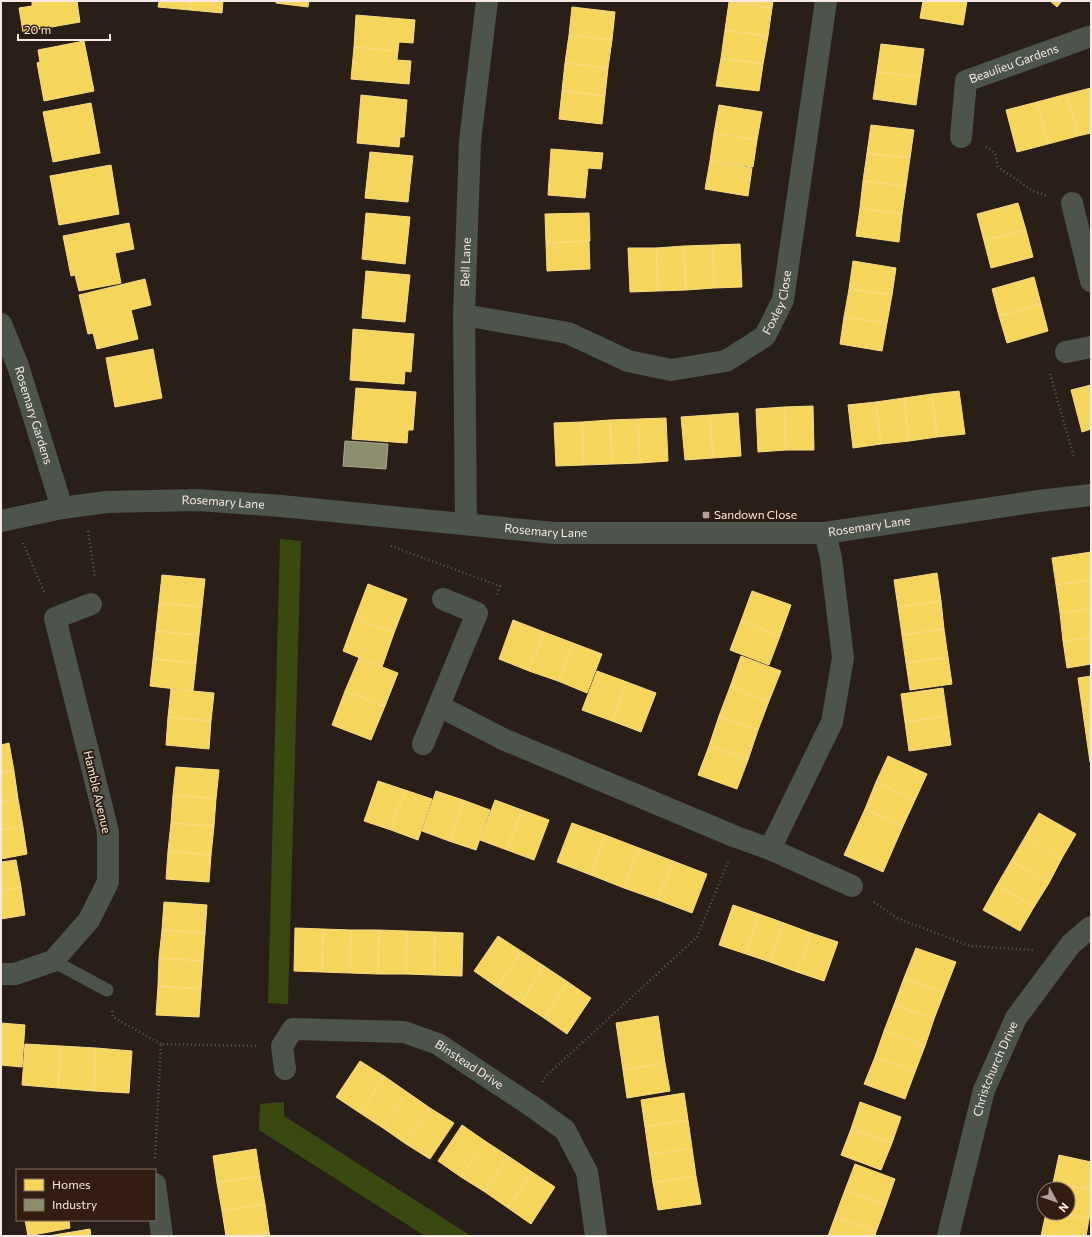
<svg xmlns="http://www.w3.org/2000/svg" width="1092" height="1237" font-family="Commissioner,sans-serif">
  <rect width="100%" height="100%" fill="#2a1f18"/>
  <path fill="#3a4910" d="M280,539L301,541L288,1004L268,1003Z
    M284,1102V1116L471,1236H425L259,1130L260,1104Z"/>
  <path fill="#f6d55c" stroke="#f7db84" d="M32,1H77L80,22L23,32L19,8L32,6Z
    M159,1H191L190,10L158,7Z
    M191,1H223L222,13L190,10Z
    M276,1H309L308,7L276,3Z
    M729,1H773L772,8Z
    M923,1H967L963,25L920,18Z
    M1050,1H1062L1057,7Z
    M729,2L772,8L768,36L725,30Z
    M572,7L615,12L612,40L569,35Z
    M356,15L415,20L413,43L399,42L398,51L354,47Z
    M725,30L768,36L763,64L721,58Z
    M569,35L612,40L608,68L565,63Z
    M84,41L94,91L44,101L37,63L40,62L38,50Z
    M881,44L924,49L920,77L877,72Z
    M354,47L398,51L397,60L411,61L409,84L351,79Z
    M721,58L763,64L759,91L716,86Z
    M565,63L608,68L605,96L562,91Z
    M877,72L920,77L916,105L873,99Z
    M1091,88V133L1078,136L1067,94Z
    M562,91L605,96L602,124L559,119Z
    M1067,94L1078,136L1048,144L1037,102Z
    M361,95L407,100L404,137H400L399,147L357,143Z
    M1037,102L1048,144L1017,152L1006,110Z
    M91,103L100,153L53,162L43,112Z
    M719,105L762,112L757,140L714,133Z
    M871,125L914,130L910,158L867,153Z
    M714,133L757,140L753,167L710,161Z
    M551,149L603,153L601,169L588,168L585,198L548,195Z
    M370,152L413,156L408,202L365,198Z
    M867,153L910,158L906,186L863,181Z
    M710,161L752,168L748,196L705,189Z
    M111,165L119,214L59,225L50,176Z
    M863,181L906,186L902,214L860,208Z
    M1018,203L1026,230L984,241L977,214Z
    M860,208L902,214L899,242L856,236Z
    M366,213L410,217L405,264L362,259Z
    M589,213L590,241L546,243L545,214Z
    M129,223L134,249L115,253L121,283L79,291L75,275L71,276L63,236Z
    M1026,230L1033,257L991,268L984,241Z
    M589,241L590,269L547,271L546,243Z
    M740,244L742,287L714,288L713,245Z
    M713,245L714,288L686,290L684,246Z
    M684,246L686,290L658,291L656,248Z
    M628,248H656L658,291L630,292Z
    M853,261L896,268L892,295L849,289Z
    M366,271L410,275L405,322L362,318Z
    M1034,277L1041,304L999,316L992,289Z
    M145,279L151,305L131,310L138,339L97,349L93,333L88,334L79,295Z
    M849,289L892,295L887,323L844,317Z
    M1041,304L1048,331L1007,343L999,316Z
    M844,317L887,323L882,351L840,344Z
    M353,329L414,334L411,372L405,371L404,384L350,380Z
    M153,349L162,398L115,407L106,358Z
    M1091,385V429L1082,432L1071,390Z
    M356,388L416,392L413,430H408L407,443L352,439Z
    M959,391L965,434L937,437L932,394Z
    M932,394L937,437L909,441L904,398Z
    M904,398L909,441L881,444L876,402Z
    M876,402L881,444L853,448L848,405Z
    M813,406L814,450H786L784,407Z
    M784,407L786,450L758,452L756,409Z
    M738,413L741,456L713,458L710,415Z
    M710,415L713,458L685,460L681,417Z
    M666,418L668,461L640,463L638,419Z
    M638,419L640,463L612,464L610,420Z
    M610,420L612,464L584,465L582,422Z
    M582,422L584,465L556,466L554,423Z
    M1091,552V580L1056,585L1052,558Z
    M937,573L941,601L898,607L894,580Z
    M162,575L205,579L202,607L159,603Z
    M1091,580V609L1060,613L1056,585Z
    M368,584L407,599L394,633L355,618Z
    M752,591L791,605L780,636L741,621Z
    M941,601L944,629L902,635L898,607Z
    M159,603L202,607L199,635L156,631Z
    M1091,609V638L1063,641L1060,613Z
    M355,618L394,633L382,667L343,651Z
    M513,620L544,632L529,671L499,659Z
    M741,621L780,636L769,665L730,650Z
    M944,629L948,657L906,663L902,635Z
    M156,631L199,635L196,663L153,659Z
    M544,632L573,643L558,681L529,671Z
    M1091,638V664L1067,668L1063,641Z
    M573,643L602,654L587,693L558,681Z
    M741,656L781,671L769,701L730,687Z
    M948,657L952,684L910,690L906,663Z
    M359,658L398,673L385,706L345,691Z
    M153,659L196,663L193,691L150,686Z
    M597,671L627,682L612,721L582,710Z
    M1091,676V705L1082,706L1078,678Z
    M627,682L656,693L641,732L612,721Z
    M730,687L769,701L758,730L719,716Z
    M943,688L947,716L905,722L901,694Z
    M171,689L214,693L211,721L168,717Z
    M345,691L385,706L371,740L332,725Z
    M1091,705V733L1086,734L1082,706Z
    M719,716L758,730L748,760L709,746Z
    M947,716L951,745L909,751L905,722Z
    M168,717L211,721L209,749L166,745Z
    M1091,733V762H1090L1086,734Z
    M9,743L14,771L1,773V745Z
    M709,746L748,760L737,789L698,775Z
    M888,756L927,774L915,800L876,782Z
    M176,767L219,770L216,799L173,795Z
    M14,771L18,799L1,802V773Z
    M378,781L405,790L391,830L364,821Z
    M876,782L915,800L903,826L865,809Z
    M405,790L432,799L418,840L391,830Z
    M436,791L463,800L449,841L422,831Z
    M173,795L216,799L214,826L171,823Z
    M18,799L23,827L1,830V802Z
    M463,800L490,810L476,850L449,841Z
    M495,800L522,810L507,850L480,840Z
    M865,809L903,826L883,872L844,855Z
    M522,810L549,820L534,860L507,850Z
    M1039,813L1076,834L1062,858L1025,837Z
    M171,823L214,826L211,855L168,851Z
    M572,823L605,835L591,875L557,862Z
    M23,827L27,854L1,859V830Z
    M605,835L639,848L624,888L591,875Z
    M1025,837L1062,858L1049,883L1011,861Z
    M639,848L673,861L658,900L624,888Z
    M168,851L211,855L209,882L166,879Z
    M16,860L21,887L1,891V862Z
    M673,861L707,874L692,913L658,900Z
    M1011,861L1049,883L1034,907L997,885Z
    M997,885L1034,907L1020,931L983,910Z
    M21,887L25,915L1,919V891Z
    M164,902L207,905L205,933L162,930Z
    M733,905L759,914L746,954L719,945Z
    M759,914L784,923L770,962L746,954Z
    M784,923L811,933L797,972L770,962Z
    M295,928L323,929L322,972L294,971Z
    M323,929L351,930L350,973L322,972Z
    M162,930L205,933L203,961L159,958Z
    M351,930H379L378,974L350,973Z
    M379,930L407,931L406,974H378Z
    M407,931L435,932L434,975L406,974Z
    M435,932L463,933L462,976L434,975Z
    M811,933L838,942L824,981L797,972Z
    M498,936L521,951L497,987L474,971Z
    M916,948L956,962L944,993L904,978Z
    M521,951L544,966L521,1003L497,987Z
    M159,958L203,961L201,989L158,986Z
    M544,966L568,982L544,1018L521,1003Z
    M904,978L944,993L934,1019L894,1005Z
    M568,982L591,998L567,1034L544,1018Z
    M158,986L201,989L199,1017L156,1015Z
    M894,1005L934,1019L925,1046L884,1031Z
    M658,1016L665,1063L623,1070L616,1023Z
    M1,1023L25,1025L22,1067L1,1065Z
    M884,1031L925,1046L915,1072L875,1057Z
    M25,1044L61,1046L58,1088L22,1085Z
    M61,1046L96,1048L94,1091L58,1088Z
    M96,1048L132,1051L129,1093L94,1091Z
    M875,1057L915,1072L905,1099L864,1084Z
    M360,1061L384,1076L360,1113L336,1097Z
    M665,1063L670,1091L627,1098L623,1070Z
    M384,1076L407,1092L383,1128L360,1113Z
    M407,1092L430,1108L406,1144L383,1128Z
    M684,1093L688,1120L645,1127L641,1100Z
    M860,1102L901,1117L892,1143L851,1129Z
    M430,1108L454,1123L430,1159L406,1144Z
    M688,1120L692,1148L649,1155L645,1127Z
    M462,1125L485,1141L461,1177L438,1161Z
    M851,1129L892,1143L881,1170L841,1155Z
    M485,1141L508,1156L485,1192L461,1177Z
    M692,1148L696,1176L653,1183L649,1155Z
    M256,1149L260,1176L217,1183L213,1156Z
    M1059,1155L1091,1162V1190L1053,1183Z
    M508,1156L532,1172L508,1208L485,1192Z
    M855,1164L895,1179L886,1205L845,1190Z
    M532,1172L555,1187L531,1224L508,1208Z
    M260,1176L265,1204L222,1211L217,1183Z
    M696,1176L701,1204L658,1210L653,1183Z
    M1053,1183L1091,1190V1211L1089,1219L1062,1213H1068V1189H1051Z
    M845,1190L886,1205L876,1232L835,1217Z
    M265,1204L269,1232L246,1236H226L222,1211Z
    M1046,1213H1062L1089,1219L1086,1236H1041Z
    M835,1217L876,1232L875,1236H828Z
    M25,1220H69L70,1228L28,1236Z
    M90,1229L91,1236H48Z
    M269,1232L270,1236H246Z"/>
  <path fill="#8c8c6e" stroke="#aca891" d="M345,441L388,444L386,469L343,466Z"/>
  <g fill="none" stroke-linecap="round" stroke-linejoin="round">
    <path stroke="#595b54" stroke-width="2.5" stroke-dasharray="1 3" stroke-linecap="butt" d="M986,147L995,153L998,167L1033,191L1048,196
      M1050,374L1074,457
      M88,531L95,578
      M23,543L45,594
      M391,546L500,586L496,595
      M874,902L897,918L970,946L1033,950
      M112,1011L113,1017L161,1044
      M543,1082L545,1077L697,937L728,862
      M155,1158L161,1044L256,1046"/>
    <path stroke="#4c544b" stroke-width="13" d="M53,961L107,990"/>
    <g stroke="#4c544b" stroke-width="22">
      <path id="s1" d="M961,137L966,81L1091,36"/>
      <path d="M1072,203L1091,281"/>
      <path id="s2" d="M464,315L568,333L628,361L671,370L726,361L765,336L783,300L826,1"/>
      <path id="s3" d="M1,324L18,366L62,508"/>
      <path d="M1066,352L1091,347"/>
      <path id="s4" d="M466,524L464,315L470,141L487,1"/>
      <path d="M439,706L503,739L736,837L770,849L852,886"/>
      <path d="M423,744L477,613L443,599"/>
      <path d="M770,849L832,722L843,658L831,558L825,533"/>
      <path d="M1,974H15L53,961L89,920L108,882V832L55,618L91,604"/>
      <path id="s5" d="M285,1069L282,1046L293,1029L404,1032L438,1044L533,1107L565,1130L587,1172L596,1236"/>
      <path d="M155,1184L162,1236"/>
      <path id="s6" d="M948,1236L984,1090L1016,1018L1071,944L1091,927"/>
    </g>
    <path stroke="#4c544b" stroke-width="22" id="s7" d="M1,521L62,508L106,502L198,500L281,506L554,533H825L1039,501L1091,495"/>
  </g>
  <rect fill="#b0a39b" stroke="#311e11" stroke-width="1.5" x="702" y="511" width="8" height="8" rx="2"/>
  <g text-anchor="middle" stroke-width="4" stroke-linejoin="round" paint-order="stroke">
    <g font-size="12" fill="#f8eae2" stroke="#311e11">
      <text dy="4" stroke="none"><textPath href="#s1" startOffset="107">Beaulieu Gardens</textPath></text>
      <text dy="4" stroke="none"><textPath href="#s4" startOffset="262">Bell Lane</textPath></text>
      <text dy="4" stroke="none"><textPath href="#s2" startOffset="354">Foxley Close</textPath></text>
      <text dy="4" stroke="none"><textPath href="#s3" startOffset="97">Rosemary Gardens</textPath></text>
      <text dy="4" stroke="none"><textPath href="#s7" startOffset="224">Rosemary Lane</textPath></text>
      <text dy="4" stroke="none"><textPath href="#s7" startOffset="872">Rosemary Lane</textPath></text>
      <text dy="4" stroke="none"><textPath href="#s7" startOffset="548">Rosemary Lane</textPath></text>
      <text transform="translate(97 792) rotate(77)" y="4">Hamble Avenue</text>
      <text dy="4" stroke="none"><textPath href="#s5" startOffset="228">Binstead Drive</textPath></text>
      <text dy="4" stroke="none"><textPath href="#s6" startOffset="174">Christchurch Drive</textPath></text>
    </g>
    <g font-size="12" fill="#f8eae2" stroke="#311e11" text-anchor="start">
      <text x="714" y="519">Sandown Close</text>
    </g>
  </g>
  <rect width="1092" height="1237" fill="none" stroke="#f8eae2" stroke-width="4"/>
  <rect x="16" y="1169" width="140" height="52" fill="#311e11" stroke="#817065"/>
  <rect x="24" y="1179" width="20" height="12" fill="#f6d55c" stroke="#817065"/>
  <text x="52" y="1189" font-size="12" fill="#f8eae2">Homes</text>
  <rect x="24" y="1199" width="20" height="12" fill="#8c8c6e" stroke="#817065"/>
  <text x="52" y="1209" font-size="12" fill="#f8eae2">Industry</text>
  <g transform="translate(1056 1201) rotate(130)"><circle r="19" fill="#311e11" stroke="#817065"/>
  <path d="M0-3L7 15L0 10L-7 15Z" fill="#b0a39b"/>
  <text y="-6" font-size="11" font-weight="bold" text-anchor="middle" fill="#f8eae2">N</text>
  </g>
  <path d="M18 34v6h92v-6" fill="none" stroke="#f8eae2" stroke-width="2"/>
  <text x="24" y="34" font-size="12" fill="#f8eae2" stroke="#311e11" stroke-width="3" paint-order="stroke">20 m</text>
</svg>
